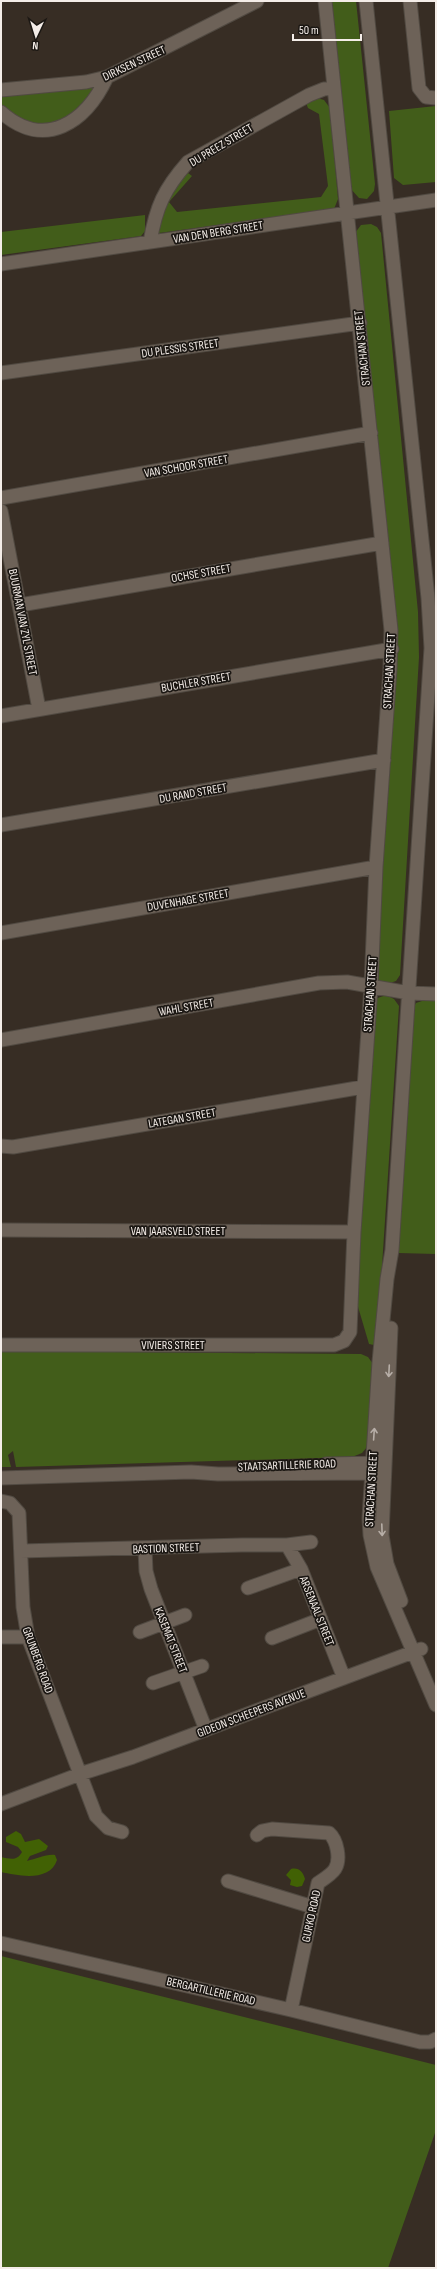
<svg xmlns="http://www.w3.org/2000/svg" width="437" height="2269" font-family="'Sofia Sans Condensed',sans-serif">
  <rect width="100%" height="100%" fill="#372d24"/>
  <path fill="#425d1a" d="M331,1H356L375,184L374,191L367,199L359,198L350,188Z
    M93,86L95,88L81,109L55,123L41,124L25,122L1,106V95Z
    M317,98L324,100L330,108L338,199L334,209L159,233L157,221L184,170L192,176L169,202L177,212L321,197L328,186L319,114L308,108L306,103Z
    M436,106V182L403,185L394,178L389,111Z
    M145,215V231L141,236L1,255V232Z
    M371,224L377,227L381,233L418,612L419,657L400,975L396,981L390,983L379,982L375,978L392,704L355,233L361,225Z
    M386,995L394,999L399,1006L377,1343L374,1345L369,1344L356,1300L375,999Z
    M425,1000L436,1001V1254L398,1253L411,1012L416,1003Z
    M1,1351L361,1354L368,1357L373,1364L367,1447L362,1453L352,1457L16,1467L13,1451L8,1455L11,1467H1Z
    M1,1956L436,2065V2130L388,2268H1Z"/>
  <path fill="#416104" d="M16,1831L21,1834L25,1842L39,1839L48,1846L46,1850L30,1856L27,1861C36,1859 46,1854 55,1855L57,1860C50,1882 19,1876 1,1872V1857C11,1859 17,1861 22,1852L18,1847L6,1842V1837Z
    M291,1869C299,1867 303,1872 305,1879L302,1886L297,1887L290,1885L291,1880L286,1875Z"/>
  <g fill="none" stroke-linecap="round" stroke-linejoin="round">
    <defs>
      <path id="minor" d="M366,1L428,598L431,648L392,1250L387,1279L379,1362L369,1518L370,1535L377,1567L436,1705
        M410,1L419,88L426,97L436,98
        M1,90L86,82L107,77L257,1
        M1,112C45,151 86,122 107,77
        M150,242C156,207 164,189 188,162L309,95L324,89L334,88
        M1,264L436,200
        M1,373L360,323
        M1,498L371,433
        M1,511L39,709
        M20,605L382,543
        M1,716L392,649
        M1,825L384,760
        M1,933L376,867
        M1,1040L319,983L347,982L409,993L436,994
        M1,1146L13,1147L363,1087
        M1,1230L354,1232
        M391,1328L382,1535L387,1564L401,1601
        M1,1345H334L344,1341L350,1332L354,1232L371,987L376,867L390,669L391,630L325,1
        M326,1464L380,1463
        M1,1478L191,1472L218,1474L379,1473
        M1,1501L10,1503L19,1513L23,1607L28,1637L96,1816L108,1828L122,1832
        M287,1545L301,1569L344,1678
        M145,1549L146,1571L151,1589L206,1730
        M21,1551L242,1545H287L311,1542
        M248,1588L301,1569
        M140,1632L185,1615
        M1,1637H28
        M272,1638L321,1619
        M153,1683L202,1666
        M1,1804L80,1774L133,1757L421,1649
        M257,1835L262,1831L272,1829L329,1833C337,1840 341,1859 335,1869C332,1874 324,1879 318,1883L291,2010
        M228,1881L313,1907
        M1,1943L291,2010L420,2042H430L436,2039"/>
    </defs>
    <use href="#minor" stroke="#514a42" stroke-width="15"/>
    <use href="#minor" stroke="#6d6258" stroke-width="13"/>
  </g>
  <defs><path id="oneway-shaft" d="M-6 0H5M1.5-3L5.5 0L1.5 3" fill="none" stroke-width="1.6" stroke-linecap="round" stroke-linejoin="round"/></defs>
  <g stroke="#b7aea7">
    <use href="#oneway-shaft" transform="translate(389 1371) rotate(93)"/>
    <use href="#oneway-shaft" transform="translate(374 1434) rotate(-86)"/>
    <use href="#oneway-shaft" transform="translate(382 1530) rotate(88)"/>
  </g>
  <g text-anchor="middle" stroke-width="3.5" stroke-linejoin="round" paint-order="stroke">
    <g font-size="12" fill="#f4ede8" stroke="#1b1713">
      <text transform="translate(134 63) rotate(-25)" y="4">DIRKSEN STREET</text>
      <text transform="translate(221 145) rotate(-31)" y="4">DU PREEZ STREET</text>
      <text transform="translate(218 232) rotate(-9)" y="4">VAN DEN BERG STREET</text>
      <text transform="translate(180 348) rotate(-8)" y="4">DU PLESSIS STREET</text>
      <text transform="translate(362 348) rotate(-96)" y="4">STRACHAN STREET</text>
      <text transform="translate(186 466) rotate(-10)" y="4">VAN SCHOOR STREET</text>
      <text transform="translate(201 573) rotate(-10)" y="4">OCHSE STREET</text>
      <text transform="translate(23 622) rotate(79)" y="4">BUURMAN VAN ZYL STREET</text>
      <text transform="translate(389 671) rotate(-87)" y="4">STRACHAN STREET</text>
      <text transform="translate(196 682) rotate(-10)" y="4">BUCHLER STREET</text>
      <text transform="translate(193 793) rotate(-10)" y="4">DU RAND STREET</text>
      <text transform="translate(188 900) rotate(-10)" y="4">DUVENHAGE STREET</text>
      <text transform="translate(370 994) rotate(-86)" y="4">STRACHAN STREET</text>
      <text transform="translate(186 1007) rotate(-10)" y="4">WAHL STREET</text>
      <text transform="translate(182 1118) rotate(-10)" y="4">LATEGAN STREET</text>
      <text x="178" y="1235">VAN JAARSVELD STREET</text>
      <text x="173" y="1349">VIVIERS STREET</text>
      <text transform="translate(287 1465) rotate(-2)" y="4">STAATSARTILLERIE ROAD</text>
      <text transform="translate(371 1489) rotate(-87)" y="4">STRACHAN STREET</text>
      <text transform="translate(166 1548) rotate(-2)" y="4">BASTION STREET</text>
      <text transform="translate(317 1611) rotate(68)" y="4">ARSENAAL STREET</text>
      <text transform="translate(171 1640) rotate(68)" y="4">KASEMAT STREET</text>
      <text transform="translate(38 1660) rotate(70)" y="4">GRUNBERG ROAD</text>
      <text transform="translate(251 1713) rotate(-21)" y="4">GIDEON SCHEEPERS AVENUE</text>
      <text transform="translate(311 1916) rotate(-78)" y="4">GURKO ROAD</text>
      <text transform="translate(211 1991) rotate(13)" y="4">BERGARTILLERIE ROAD</text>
    </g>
  </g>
  <rect width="437" height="2269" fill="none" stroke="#f4ede8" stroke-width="4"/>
  <g transform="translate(36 36) rotate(184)" stroke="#1b1713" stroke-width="3" paint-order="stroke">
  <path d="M0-3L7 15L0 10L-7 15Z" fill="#f4ede8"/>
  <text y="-6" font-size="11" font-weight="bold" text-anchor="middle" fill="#f4ede8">N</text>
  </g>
  <path d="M293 34v6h68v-6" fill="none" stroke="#f4ede8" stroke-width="2"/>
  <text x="299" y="34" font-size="12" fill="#f4ede8" stroke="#1b1713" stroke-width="3" paint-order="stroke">50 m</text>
</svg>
